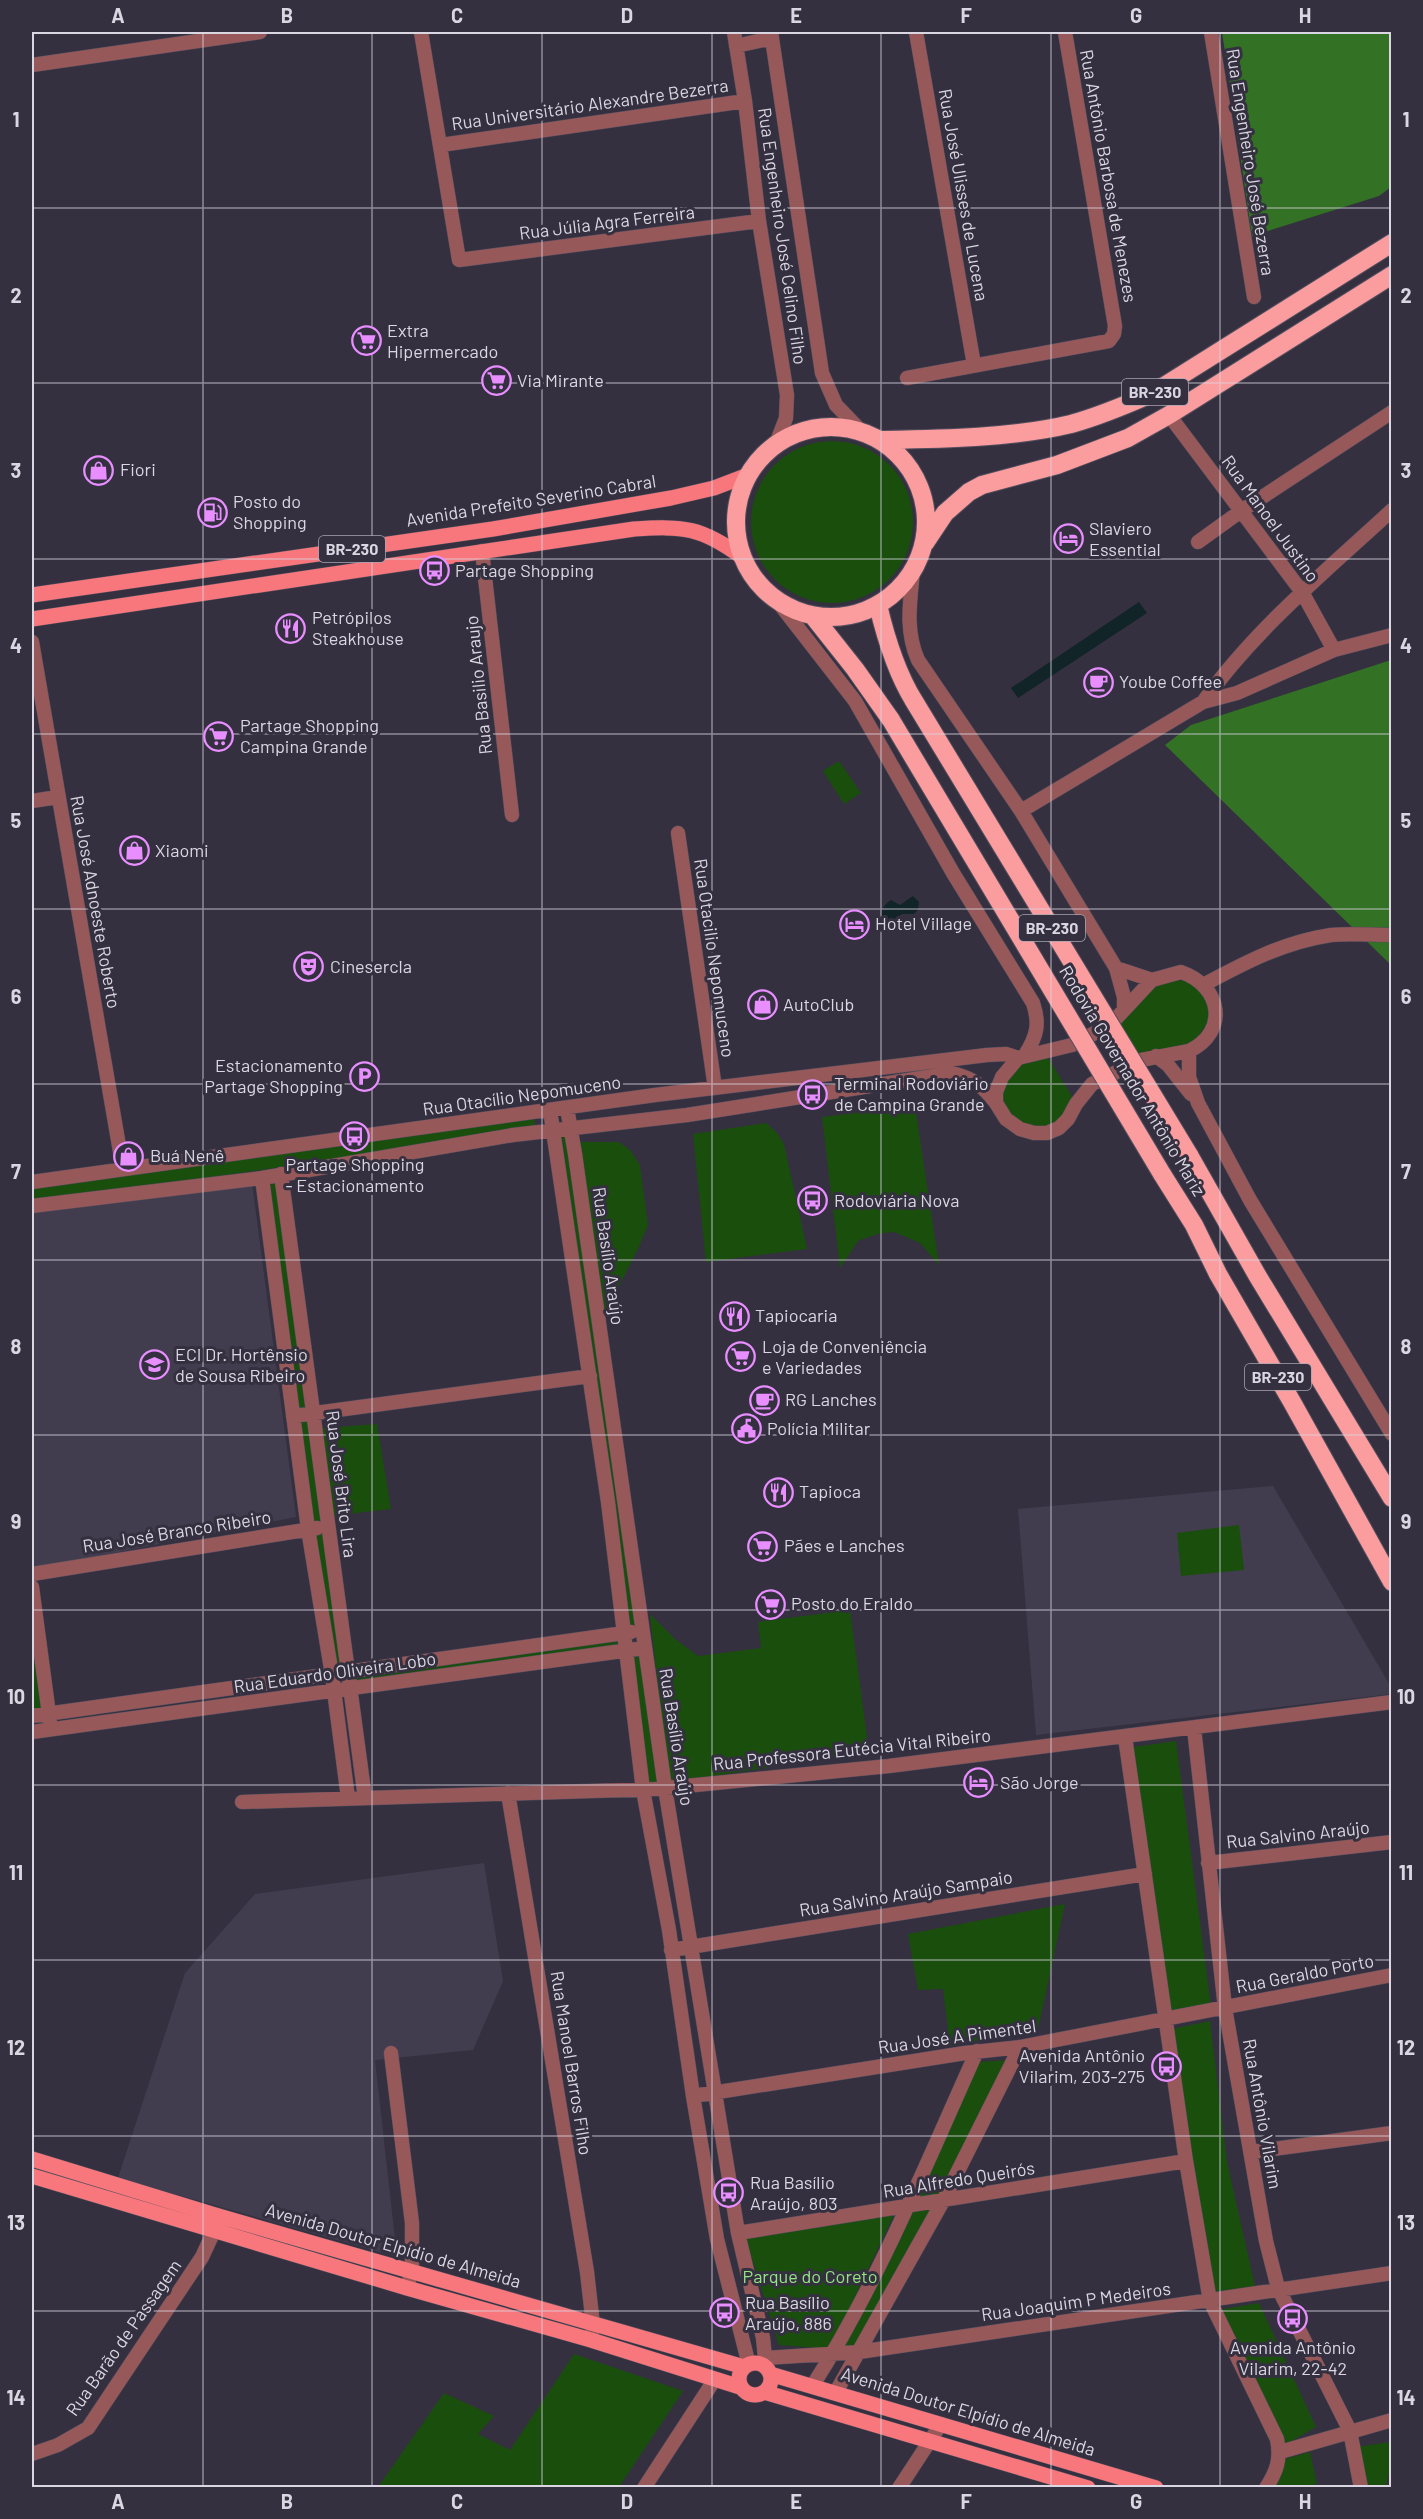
<svg xmlns="http://www.w3.org/2000/svg" width="1423" height="2519" font-family="Barlow,sans-serif">
  <rect width="100%" height="100%" fill="#343040"/>
  <path fill="#423d4e" d="M252,1183L296,1517L33,1569L32,1551V1213Z
    M1273,1486L1391,1687V1694L1036,1735L1018,1509Z
    M484,1863L503,1981L473,2050L375,2060L397,2257L118,2178L185,1973L255,1894Z"/>
  <path fill="#1a4e0c" d="M751 522a81 81 0 1 1 162 0a81 81 0 1 1-162 0Z
    M839,761L861,793L844,804L823,771Z
    M1169,980C1197,979 1208,990 1211,1017L1194,1043L1180,1048L1135,1054L1118,1023L1147,991Z
    M1047,1056L1073,1098L1059,1122L1038,1128L1019,1122L1007,1113L1002,1098L1003,1084L1023,1062Z
    M915,1106L939,1265L920,1243L894,1232L877,1234L858,1241L840,1268L822,1117Z
    M534,1117L535,1129L254,1171L32,1202V1184L326,1148Z
    M766,1123L777,1133L784,1144L807,1249L706,1262L693,1134Z
    M569,1132L638,1629L626,1631L557,1135Z
    M578,1142H619L630,1150L640,1165L648,1225L638,1249L602,1319Z
    M279,1176L312,1408L296,1410L266,1178Z
    M312,1416L324,1524L307,1526L297,1419Z
    M377,1424L391,1509L331,1516L322,1428Z
    M1239,1525L1244,1570L1181,1576L1177,1533Z
    M325,1530L346,1668L334,1670L312,1533Z
    M32,1602L47,1712L33,1714L32,1702Z
    M850,1610L869,1752L668,1783L650,1614L675,1639L698,1656L761,1648L758,1622Z
    M616,1638L618,1648L353,1686L351,1675Z
    M640,1651L659,1784L650,1785L630,1652Z
    M1176,1741L1211,2006L1168,2011L1133,1747Z
    M1065,1904L1038,2029L950,2046L943,1989L918,1990L908,1934Z
    M1210,2021L1227,2162L1255,2286L1213,2292L1172,2029Z
    M1009,2060L940,2198H916L978,2062Z
    M934,2207L859,2349L844,2347L909,2211Z
    M894,2215L830,2349L779,2345L745,2236Z
    M1259,2303L1316,2427L1285,2445L1217,2310Z
    M574,2354L683,2391L619,2487H378L444,2393L494,2416L478,2434L510,2450Z
    M1390,2442V2467L1386,2487H1363L1356,2447Z
    M1310,2452L1317,2484L1310,2485V2487L1270,2488L1285,2459Z"/>
  <path fill="#337124" d="M1222,32H1391V187L1379,196L1252,236Z
    M1391,660V965L1165,745L1191,725Z"/>
  <path fill="#112427" d="M1139,602L1147,613L1018,698L1011,688Z
    M913,896L919,902L918,910L914,914H902L890,922L882,917C880,910 885,904 891,900L900,905Z"/>
  <g fill="none" stroke-linecap="round" stroke-linejoin="round">
    <defs>
      <path id="minor" d="M421,32L459,260L759,221
        M734,32L745,101L759,221L787,395L786,418L776,444
        M771,32L822,373L836,405L861,431
        M916,32L974,365
        M1211,32L1254,297
        M736,46L772,38
        M32,65L260,32
        M441,145L745,101
        M907,378L1109,341L1114,334L1115,326L1065,32
        M1169,415L1302,592L1334,650
        M1198,542L1241,511L1392,412
        M482,551L512,815
        M913,571C910,602 905,631 918,660L1021,811L1116,968L1124,997V1010
        M778,602L855,701L953,873L1033,1003C1040,1024 1037,1036 1025,1055
        M32,642L123,1169
        M1203,702C1255,629 1326,571 1392,510
        M32,801L58,797
        M1021,811L1203,702L1237,693L1334,650L1392,635
        M678,833L715,1088
        M1116,968L1152,980
        M1181,972C1222,986 1229,1032 1189,1051L1141,1060L1092,1084L1076,1104L1068,1119L1059,1128L1047,1133H1034L1020,1129L1006,1119L996,1103V1092L1002,1077L1018,1058L1072,1045L1110,1025L1152,980Z
        M1205,984C1246,962 1284,942 1331,935C1350,933 1372,935 1392,935
        M1189,1051V1077L1198,1103L1250,1200L1392,1434
        M1156,1056L1168,1065L1191,1094
        M567,1108L575,1154L665,1788L738,2233L763,2338L766,2368
        M550,1110L608,1502L643,1790L669,1930L693,2096L717,2239L749,2365
        M281,1174L365,1798
        M262,1178L308,1529L332,1675L348,1798
        M32,1182L655,1095L987,1055L1006,1054L1018,1058
        M32,1206L262,1178L513,1135L687,1115L952,1073C973,1078 983,1086 996,1103
        M293,1416L590,1376
        M32,1574L317,1528
        M32,1587L50,1722
        M32,1716L631,1632
        M1194,1728L1225,2008L1266,2241L1278,2288L1350,2431L1361,2488
        M32,1732L644,1648
        M1125,1737L1186,2161L1210,2301L1277,2439C1281,2459 1277,2471 1266,2488
        M508,1793L587,2272L593,2325L591,2340
        M242,1802L655,1789L889,1766L1392,1702
        M1208,1863L1392,1842
        M671,1950L1145,1874
        M391,2053L412,2223V2270L407,2288
        M693,2096L965,2053L1020,2047L1392,1975
        M1251,2152L1392,2133
        M738,2233L1186,2161
        M765,2358L859,2352L1392,2273
        M813,2385C878,2283 927,2162 977,2051
        M836,2392L943,2201L1020,2047
        M1280,2452L1392,2420
        M32,2454L58,2445L88,2428L202,2257L214,2231L215,2221
        M644,2488L715,2379
        M899,2488L941,2424"/>
      <path id="major" d="M32,595L493,529L671,498L714,488L748,475
        M32,619L634,529C684,526 701,527 742,557
        M32,2159L215,2215L744,2367
        M32,2176L407,2288L591,2340L740,2387
        M739 2379a16 16 0 1 1 32 0a16 16 0 1 1-32 0Z
        M770,2374L1156,2488
        M764,2392L1088,2488"/>
      <path id="highway" d="M736 522a95 95 0 1 1 190 0a95 95 0 1 1-190 0Z
        M882,440C942,439 1013,438 1071,424C1100,416 1126,405 1153,393L1392,243
        M925,543L945,513L969,492L982,485L1057,465L1128,438L1169,415L1392,275
        M878,605C886,639 896,672 914,701
        M813,616L855,669L891,720
        M1189,1155L1257,1275L1392,1498
        M1162,1174L1194,1225L1218,1274L1292,1402L1392,1582"/>
    </defs>
    <use href="#minor" stroke="#524e5d" stroke-width="15"/>
    <use href="#major" stroke="#524e5d" stroke-width="16"/>
    <use href="#highway" stroke="#524e5d" stroke-width="20"/>
    <use href="#minor" stroke="#975859" stroke-width="14"/>
    <use href="#major" stroke="#f8777c" stroke-width="15"/>
    <use href="#highway" stroke="#fb9d9e" stroke-width="18"/>
    <defs>
      <path id="highway-bridge" d="M914,701L1189,1155
        M891,720L1162,1174"/>
    </defs>
    <use href="#highway-bridge" stroke="#524e5d" stroke-width="20" stroke-linecap="butt"/>
    <use href="#highway-bridge" stroke="#fb9d9e" stroke-width="18"/>
  </g>
  <path fill="none" stroke="#dad7e2" stroke-width="1.5" stroke-opacity="0.55" d="M203,32V2488M372,32V2488M542,32V2488M712,32V2488M881,32V2488M1051,32V2488M1220,32V2488M32,208H1392M32,383H1392M32,559H1392M32,734H1392M32,909H1392M32,1084H1392M32,1260H1392M32,1435H1392M32,1610H1392M32,1785H1392M32,1960H1392M32,2136H1392M32,2311H1392"/>
  <defs>
    <symbol id="supermarket-ring" viewBox="-11 -11 22 22"><circle r="9.5" fill="#343040" stroke="#e88eff" stroke-width="1.5"/><path d="M-6-5.5h2.5l.6 2H6L4.5 2H-2.5L-4.4-4H-6ZM-1.5 3.2a1.3 1.3 0 1 0 .1 0ZM3 3.2a1.3 1.3 0 1 0 .1 0Z" fill="#e88eff"/></symbol>
    <symbol id="shop-ring" viewBox="-11 -11 22 22"><circle r="9.5" fill="#343040" stroke="#e88eff" stroke-width="1.5"/><path d="M-5-2.5h2.3a2.7 3.5 0 0 1 5.4 0H5L5.5 6h-11ZM-1.5-2.5h3a1.5 2.3 0 0 0-3 0Z" fill="#e88eff"/></symbol>
    <symbol id="fuel-ring" viewBox="-11 -11 22 22"><circle r="9.5" fill="#343040" stroke="#e88eff" stroke-width="1.5"/><path d="M-5.5-6h7V0h2V4h1.3V-2.5L3-4.5l.8-.8L6-3V5H2.5V1h-1V6h-7ZM-4.2-4.7v3.2H.2V-4.7Z" fill="#e88eff"/></symbol>
    <symbol id="hotel-ring" viewBox="-11 -11 22 22"><circle r="9.5" fill="#343040" stroke="#e88eff" stroke-width="1.5"/><path d="M-6-4.5h1.5V1H6V5H4.5V3h-9V5H-6ZM-4 0a1.8 1.8 0 1 1 3.6 0ZM.5 0V-2.5h3Q6-2.5 6 0Z" fill="#e88eff"/></symbol>
    <symbol id="bus-ring" viewBox="-11 -11 22 22"><circle r="9.5" fill="#343040" stroke="#e88eff" stroke-width="1.5"/><path d="M-5-6H5V4H4V6H2V4H-2V6H-4V4H-5ZM-3.5-4V0h7V-4ZM-3.5 1.2v1.5H-2V1.2ZM2 1.2v1.5H3.5V1.2Z" fill="#e88eff"/></symbol>
    <symbol id="restaurant-ring" viewBox="-11 -11 22 22"><circle r="9.5" fill="#343040" stroke="#e88eff" stroke-width="1.5"/><path d="M-5-6h1v4h1v-4h1v4h1v-4h1v5L-1.5 .5V6h-2V.5L-5-1ZM5-6V6H3V1.5H1.5Q1.5-4 5-6Z" fill="#e88eff"/></symbol>
    <symbol id="cafe-ring" viewBox="-11 -11 22 22"><circle r="9.5" fill="#343040" stroke="#e88eff" stroke-width="1.5"/><path d="M-5.5-4.5H6V0H3Q3 3.5 0 3.5H-2.5Q-5.5 3.5-5.5 0ZM3-3.2v2h1.7v-2ZM-6 4.5H4V6H-6Z" fill="#e88eff"/></symbol>
    <symbol id="theatre-ring" viewBox="-11 -11 22 22"><circle r="9.5" fill="#343040" stroke="#e88eff" stroke-width="1.5"/><path d="M-5-5.5Q0-4 5-5.5V0Q5 5 0 6Q-5 5-5 0ZM-3.3-2.5H-1v1.5H-3.3ZM1-2.5H3.3v1.5H1ZM-2.8 1Q0 5.5 2.8 1Z" fill="#e88eff"/></symbol>
    <symbol id="parking-ring" viewBox="-11 -11 22 22"><circle r="9.5" fill="#343040" stroke="#e88eff" stroke-width="1.5"/><path d="M-3.5-5.5H1a3.5 3.5 0 0 1 0 7H-1V5.5H-3.5ZM-1-3.4V-.6H.8a1.4 1.4 0 0 0 0-2.8Z" fill="#e88eff"/></symbol>
    <symbol id="school-ring" viewBox="-11 -11 22 22"><circle r="9.5" fill="#343040" stroke="#e88eff" stroke-width="1.5"/><path d="M0-5L7-2L0 1L-7-2ZM-4 1L0 2.5L4 1V4Q0 6-4 4Z" fill="#e88eff"/></symbol>
    <symbol id="civic-ring" viewBox="-11 -11 22 22"><circle r="9.5" fill="#343040" stroke="#e88eff" stroke-width="1.5"/><path d="M-.6-6.5H3V-4.5H.6V-3L4-1V1h2V6H-6V1h2V-1L-.6-3ZM-1.2 2.5V6h2.4V2.5Z" fill="#e88eff"/></symbol>
  </defs>
  <g fill-rule="evenodd">
    <use href="#supermarket-ring" x="350" y="324" width="33" height="33"/>
    <use href="#supermarket-ring" x="480" y="364" width="33" height="33"/>
    <use href="#shop-ring" x="82" y="454" width="33" height="33"/>
    <use href="#fuel-ring" x="196" y="496" width="33" height="33"/>
    <use href="#hotel-ring" x="1052" y="522" width="33" height="33"/>
    <use href="#bus-ring" x="418" y="554" width="33" height="33"/>
    <use href="#restaurant-ring" x="274" y="612" width="33" height="33"/>
    <use href="#cafe-ring" x="1082" y="666" width="33" height="33"/>
    <use href="#supermarket-ring" x="202" y="720" width="33" height="33"/>
    <use href="#shop-ring" x="118" y="834" width="33" height="33"/>
    <use href="#hotel-ring" x="838" y="908" width="33" height="33"/>
    <use href="#theatre-ring" x="292" y="950" width="33" height="33"/>
    <use href="#shop-ring" x="746" y="988" width="33" height="33"/>
    <use href="#parking-ring" x="348" y="1060" width="33" height="33"/>
    <use href="#bus-ring" x="796" y="1078" width="33" height="33"/>
    <use href="#bus-ring" x="338" y="1120" width="33" height="33"/>
    <use href="#shop-ring" x="112" y="1140" width="33" height="33"/>
    <use href="#bus-ring" x="796" y="1184" width="33" height="33"/>
    <use href="#restaurant-ring" x="718" y="1300" width="33" height="33"/>
    <use href="#supermarket-ring" x="724" y="1340" width="33" height="33"/>
    <use href="#school-ring" x="138" y="1348" width="33" height="33"/>
    <use href="#cafe-ring" x="748" y="1384" width="33" height="33"/>
    <use href="#civic-ring" x="730" y="1412" width="33" height="33"/>
    <use href="#restaurant-ring" x="762" y="1476" width="33" height="33"/>
    <use href="#supermarket-ring" x="746" y="1530" width="33" height="33"/>
    <use href="#supermarket-ring" x="754" y="1588" width="33" height="33"/>
    <use href="#hotel-ring" x="962" y="1766" width="33" height="33"/>
    <use href="#bus-ring" x="1150" y="2050" width="33" height="33"/>
    <use href="#bus-ring" x="712" y="2176" width="33" height="33"/>
    <use href="#bus-ring" x="708" y="2296" width="33" height="33"/>
    <use href="#bus-ring" x="1276" y="2302" width="33" height="33"/>
  </g>
  <g text-anchor="middle" stroke-width="6" stroke-linejoin="round" paint-order="stroke">
    <g fill="#343040" stroke="#a8a5b1" stroke-width="1.5">
      <rect x="1122" y="379" width="66" height="26" rx="4.5"/>
      <rect x="319" y="536" width="66" height="26" rx="4.5"/>
      <rect x="1019" y="915" width="66" height="26" rx="4.5"/>
      <rect x="1245" y="1364" width="66" height="26" rx="4.5"/>
    </g>
    <g font-size="16" font-weight="bold" fill="#dad7e2">
      <text x="1155" y="398">BR-230</text>
      <text x="352" y="555">BR-230</text>
      <text x="1052" y="934">BR-230</text>
      <text x="1278" y="1383">BR-230</text>
    </g>
    <g font-size="18" fill="#dad7e2" stroke="#343040">
      <text transform="translate(590 105) rotate(-8)" y="6">Rua Universitário Alexandre Bezerra</text>
      <text transform="translate(1250 162) rotate(81)" y="6">Rua Engenheiro José Bezerra</text>
      <text transform="translate(1108 176) rotate(80)" y="6">Rua Antônio Barbosa de Menezes</text>
      <text transform="translate(963 195) rotate(80)" y="6">Rua José Ulisses de Lucena</text>
      <text transform="translate(607 223) rotate(-7)" y="6">Rua Júlia Agra Ferreira</text>
      <text transform="translate(782 236) rotate(82)" y="6">Rua Engenheiro José Celino Filho</text>
      <text transform="translate(531 501) rotate(-9)" y="6">Avenida Prefeito Severino Cabral</text>
      <text transform="translate(1270 519) rotate(54)" y="6">Rua Manoel Justino</text>
      <text transform="translate(479 685) rotate(-96)" y="6">Rua Basilio Araujo</text>
      <text transform="translate(95 902) rotate(80)" y="6">Rua José Adnoeste Roberto</text>
      <text transform="translate(714 958) rotate(82)" y="6">Rua Otacilio Nepomuceno</text>
      <text transform="translate(1132 1081) rotate(59)" y="6">Rodovia Governador Antônio Mariz</text>
      <text transform="translate(522 1096) rotate(-8)" y="6">Rua Otacílio Nepomuceno</text>
      <text transform="translate(608 1256) rotate(82)" y="6">Rua Basílio Araújo</text>
      <text transform="translate(341 1484) rotate(83)" y="6">Rua José Brito Lira</text>
      <text transform="translate(177 1532) rotate(-9)" y="6">Rua José Branco Ribeiro</text>
      <text transform="translate(335 1673) rotate(-8)" y="6">Rua Eduardo Oliveira Lobo</text>
      <text transform="translate(676 1737) rotate(81)" y="6">Rua Basílio Araújo</text>
      <text transform="translate(852 1750) rotate(-6)" y="6">Rua Professora Eutécia Vital Ribeiro</text>
      <text transform="translate(1298 1835) rotate(-6)" y="6">Rua Salvino Araújo</text>
      <text transform="translate(906 1894) rotate(-9)" y="6">Rua Salvino Araújo Sampaio</text>
      <text transform="translate(1305 1974) rotate(-11)" y="6">Rua Geraldo Porto</text>
      <text transform="translate(957 2037) rotate(-8)" y="6">Rua José A Pimentel</text>
      <text transform="translate(571 2063) rotate(81)" y="6">Rua Manoel Barros Filho</text>
      <text transform="translate(1262 2114) rotate(80)" y="6">Rua Antônio Vilarim</text>
      <text transform="translate(959 2180) rotate(-9)" y="6">Rua Alfredo Queirós</text>
      <text transform="translate(393 2246) rotate(16)" y="6">Avenida Doutor Elpídio de Almeida</text>
      <text transform="translate(1076 2302) rotate(-8)" y="6">Rua Joaquim P Medeiros</text>
      <text transform="translate(124 2338) rotate(-55)" y="6">Rua Barão de Passagem</text>
      <text transform="translate(968 2412) rotate(17)" y="6">Avenida Doutor Elpídio de Almeida</text>
    </g>
    <g font-size="18" fill="#dad7e2" stroke="#343040" text-anchor="start">
      <text x="387" y="337">Extra<tspan x="387" dy="21">Hipermercado</tspan></text>
      <text x="517" y="387">Via Mirante</text>
      <text x="120" y="476">Fiori</text>
      <text x="233" y="508">Posto do<tspan x="233" dy="21">Shopping</tspan></text>
      <text x="1089" y="535">Slaviero<tspan x="1089" dy="21">Essential</tspan></text>
      <text x="455" y="577">Partage Shopping</text>
      <text x="312" y="624">Petrópilos<tspan x="312" dy="21">Steakhouse</tspan></text>
      <text x="1119" y="688">Yoube Coffee</text>
      <text x="240" y="732">Partage Shopping<tspan x="240" dy="21">Campina Grande</tspan></text>
      <text x="155" y="857">Xiaomi</text>
      <text x="875" y="930">Hotel Village</text>
      <text x="330" y="973">Cinesercla</text>
      <text x="783" y="1011">AutoClub</text>
      <text x="343" y="1072" text-anchor="end">Estacionamento<tspan x="343" dy="21">Partage Shopping</tspan></text>
      <text x="834" y="1090">Terminal Rodoviário<tspan x="834" dy="21">de Campina Grande</tspan></text>
      <text x="150" y="1162">Buá Nenê</text>
      <text x="355" y="1171" text-anchor="middle">Partage Shopping<tspan x="355" dy="21">- Estacionamento</tspan></text>
      <text x="834" y="1207">Rodoviária Nova</text>
      <text x="755" y="1322">Tapiocaria</text>
      <text x="762" y="1353">Loja de Conveniência<tspan x="762" dy="21">e Variedades</tspan></text>
      <text x="175" y="1361">ECI Dr. Hortênsio<tspan x="175" dy="21">de Sousa Ribeiro</tspan></text>
      <text x="785" y="1406">RG Lanches</text>
      <text x="767" y="1435">Polícia Militar</text>
      <text x="799" y="1498">Tapioca</text>
      <text x="784" y="1552">Pães e Lanches</text>
      <text x="791" y="1610">Posto do Eraldo</text>
      <text x="1000" y="1789">São Jorge</text>
      <text x="1145" y="2062" text-anchor="end">Avenida Antônio<tspan x="1145" dy="21">Vilarim, 203-275</tspan></text>
      <text x="750" y="2189">Rua Basílio<tspan x="750" dy="21">Araújo, 803</tspan></text>
      <text x="745" y="2309">Rua Basílio<tspan x="745" dy="21">Araújo, 886</tspan></text>
      <text x="1293" y="2354" text-anchor="middle">Avenida Antônio<tspan x="1293" dy="21">Vilarim, 22-42</tspan></text>
    </g>
    <g font-size="18" fill="#93e681" stroke="#343040">
      <text x="810" y="2283">Parque do Coreto</text>
    </g>
  </g>
  <rect width="1423" height="2519" fill="none" stroke="#343040" stroke-width="66"/>
  <rect x="33" y="33" width="1357" height="2453" fill="none" stroke="#dad7e2" stroke-width="2"/>
  <g font-size="20" text-anchor="middle" font-weight="bold" fill="#dad7e2">
    <text x="118" y="23">A</text>
    <text x="287" y="23">B</text>
    <text x="457" y="23">C</text>
    <text x="627" y="23">D</text>
    <text x="796" y="23">E</text>
    <text x="966" y="23">F</text>
    <text x="1136" y="23">G</text>
    <text x="1305" y="23">H</text>
    <text x="16" y="127">1</text>
    <text x="1406" y="127">1</text>
    <text x="16" y="303">2</text>
    <text x="1406" y="303">2</text>
    <text x="16" y="478">3</text>
    <text x="1406" y="478">3</text>
    <text x="16" y="653">4</text>
    <text x="1406" y="653">4</text>
    <text x="16" y="828">5</text>
    <text x="1406" y="828">5</text>
    <text x="16" y="1004">6</text>
    <text x="1406" y="1004">6</text>
    <text x="16" y="1179">7</text>
    <text x="1406" y="1179">7</text>
    <text x="16" y="1354">8</text>
    <text x="1406" y="1354">8</text>
    <text x="16" y="1529">9</text>
    <text x="1406" y="1529">9</text>
    <text x="16" y="1704">10</text>
    <text x="1406" y="1704">10</text>
    <text x="16" y="1880">11</text>
    <text x="1406" y="1880">11</text>
    <text x="16" y="2055">12</text>
    <text x="1406" y="2055">12</text>
    <text x="16" y="2230">13</text>
    <text x="1406" y="2230">13</text>
    <text x="16" y="2405">14</text>
    <text x="1406" y="2405">14</text>
    <text x="118" y="2509">A</text>
    <text x="287" y="2509">B</text>
    <text x="457" y="2509">C</text>
    <text x="627" y="2509">D</text>
    <text x="796" y="2509">E</text>
    <text x="966" y="2509">F</text>
    <text x="1136" y="2509">G</text>
    <text x="1305" y="2509">H</text>
  </g>
</svg>
